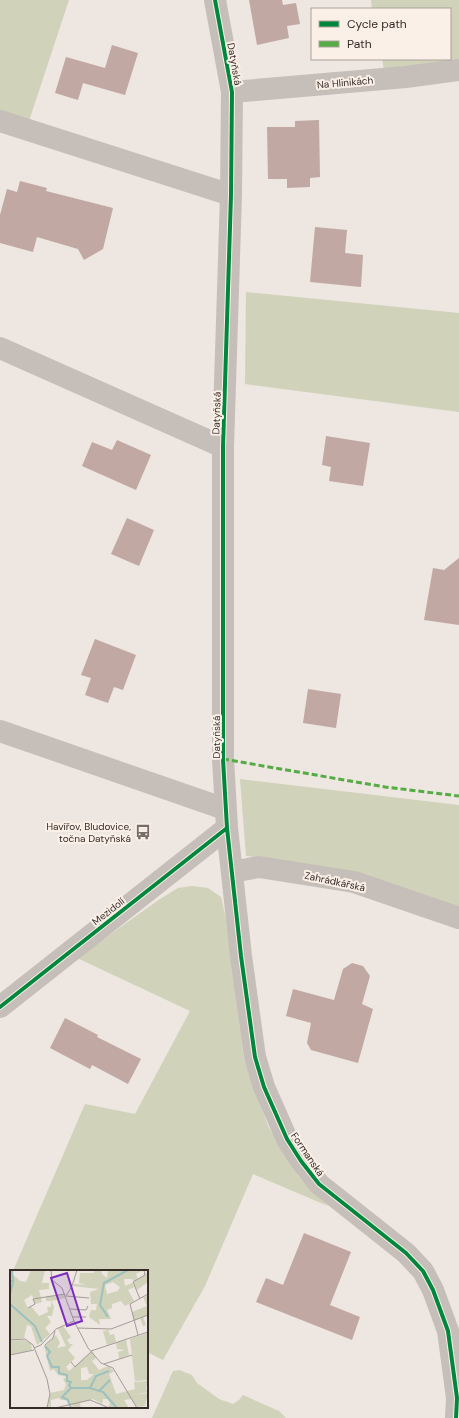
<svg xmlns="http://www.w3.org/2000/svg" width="459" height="1418" font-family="'DM Sans',sans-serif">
  <rect width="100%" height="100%" fill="#ede6e1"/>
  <path fill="#d0d2ba" d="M0,0H69L29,121L0,112Z
    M371,0H459V63L384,70L382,59H450V9H372Z
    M246,292L459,313V412L245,384Z
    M240,779L459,805V907L256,857L246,856Z
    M192,886L208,888L221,897L226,919L244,1060L268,1126L299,1177L328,1206L253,1174L205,1286L163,1360L147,1352V1271H13L85,1104L135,1114L190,1011L77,958L160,899L178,888Z
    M179,1370L192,1375L197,1383L219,1399L233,1404L239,1400L243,1395L279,1411L286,1418H152L173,1371Z"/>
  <path fill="#c1a8a2" d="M249,0H282L283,5L296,3L300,24L287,26L289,38L257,45Z
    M112,45L138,53L125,95L83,83L78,100L55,93L66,57L105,68Z
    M319,120L320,177L310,178V187L287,188V179H268L267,127H295V121Z
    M20,181L47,188L46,191L113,208L103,249L84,260L78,249L37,237L33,252L0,243V215L7,189L17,192Z
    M315,227L347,230L345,253L363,255L361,287L310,282Z
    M326,436L370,443L363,486L329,481L331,467L322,465Z
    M117,440L151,455L136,490L82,466L92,442L112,450Z
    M127,518L154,530L139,566L111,554Z
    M459,558V625L424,620L433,568L444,570Z
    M95,639L136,655L123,690L114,687L108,703L85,695L91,678L81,675Z
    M308,689L341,694L336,728L303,723Z
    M352,963L363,966L370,976L362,1004L373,1009L358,1063L311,1050L307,1043L311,1023L286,1016L293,989L334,1000L343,969Z
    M65,1018L98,1035L97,1037L141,1059L128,1084L92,1065L90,1069L50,1048Z
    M304,1233L351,1252L330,1305L360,1317L352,1340L256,1302L266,1278L283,1285Z"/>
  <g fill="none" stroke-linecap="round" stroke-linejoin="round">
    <path stroke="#c6beb9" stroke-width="22" d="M215,0L232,92L231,195L223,447V759L227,828L241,956L255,1057L264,1087L287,1139L301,1161L319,1184L406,1253L423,1271L433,1290L448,1331L457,1398L456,1418
      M232,92L406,77L459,70
      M0,121L231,195
      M0,348L223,447
      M0,731L225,809
      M232,872L259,867L354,882L459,918
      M0,1007L227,828"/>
    <path stroke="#55ab44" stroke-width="3" stroke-dasharray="6 3" stroke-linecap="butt" d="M223,759L385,787L459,796"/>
    <defs>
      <path id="cycleway" d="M215,0L232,92L231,195L223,447V759L227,828L241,956L255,1057L264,1087L287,1139L301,1161L319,1184L406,1253L423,1271L433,1290L448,1331L457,1398L456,1418
        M0,1007L227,828"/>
    </defs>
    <use href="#cycleway" stroke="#faf0e7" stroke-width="6"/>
    <use href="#cycleway" stroke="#00873e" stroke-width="4"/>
  </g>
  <defs>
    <symbol id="bus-bare" viewBox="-9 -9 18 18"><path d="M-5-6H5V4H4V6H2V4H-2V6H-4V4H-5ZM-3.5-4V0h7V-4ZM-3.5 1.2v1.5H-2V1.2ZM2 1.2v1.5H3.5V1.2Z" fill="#776c68" stroke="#faf0e7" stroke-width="2.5" paint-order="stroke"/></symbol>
  </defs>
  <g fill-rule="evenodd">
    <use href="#bus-bare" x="132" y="821" width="22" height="22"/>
  </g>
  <g text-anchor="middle" stroke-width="4" stroke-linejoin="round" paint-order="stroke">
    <g font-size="10" fill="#372b27" stroke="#faf0e7">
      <text transform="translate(235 64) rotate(80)" y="4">Datyňská</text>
      <text transform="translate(345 82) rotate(-5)" y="4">Na Hlinikách</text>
      <text transform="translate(216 413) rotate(-88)" y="4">Datyňská</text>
      <text transform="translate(216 737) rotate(-90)" y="4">Datyňská</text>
      <text transform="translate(335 881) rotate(12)" y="4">Zahrádkářská</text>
      <text transform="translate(108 911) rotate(-38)" y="4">Mezidolí</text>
      <text transform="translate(308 1154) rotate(56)" y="4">Formanská</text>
    </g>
    <g font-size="10" fill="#372b27" stroke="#faf0e7" text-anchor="end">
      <text x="131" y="830">Havířov, Bludovice,<tspan x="131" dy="12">točna Datyňská</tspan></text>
    </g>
  </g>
  <g transform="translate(10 1270)">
    <rect width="138" height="138" fill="#ede6e1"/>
    <path d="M0,0H3L2,4L10,11L16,12L21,0H35L32,13H39V19L29,20L32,32L25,34L22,25L14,30L18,38L21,36L29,46L38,42L37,37H41V31H36V26L55,25L56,28L41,31L44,37L42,46H37L41,52L35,58L40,64L27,75L21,56L17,55L14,68L0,70ZM85,0H91L92,4L97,8L98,0H133L126,4L128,9L124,11L122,9H114L115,16L122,13L124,17L118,20L124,31L115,36L111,31L102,34V38L97,40L101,49H89L90,55L79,47L81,40H86L87,34H81L80,22L89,19L63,16L64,14L76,15L69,13L70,3H84ZM103,12L110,17L108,21L97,24L95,15ZM138,2V12L127,20L123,13ZM137,26L138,45L133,47L136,55L133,56L130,48L124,51L122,42L137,36L133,27ZM53,56L61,67L57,70L60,74H63L58,80L65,88L56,97L59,101L82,81L86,88L82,91L89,100L98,96L104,101L99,104L106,124L125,119L124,112L138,111L136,118L138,122L123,125L138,123L135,136L127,137L121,129L114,130L119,138H102L98,137L100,133L97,129H93L92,134L83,129L70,133L71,138H53L65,135H58L57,130H51L49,128L41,130V138H38L40,123L54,120L56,114L53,109L57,107L48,105L44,99L40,101L34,75H36L46,65L50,73L47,78L56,76L48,59ZM77,97L79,104H84L77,110H71V98ZM98,60L100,65L104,64L106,72L97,75L93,61ZM138,63V110L125,111L120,69ZM14,70L21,73L22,80L0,85V71ZM116,70L119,85L109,89L108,82L115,80L107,79L106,73Z" fill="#d0d2ba" fill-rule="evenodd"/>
    <path fill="none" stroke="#9cc1be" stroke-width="2" d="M0,11H3L2,0M0,24L3,12M0,34L25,56L32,72M98,47L90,35L94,13L118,0M35,76L40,82L37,86L42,97H49V103L57,105V111L61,112L59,115L61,118L52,127L58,130L61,138M61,118H80L93,122L107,138M80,118L86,106L99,101M89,121L100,110"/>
    <path fill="none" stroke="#a49b97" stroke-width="1" d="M41,0L42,10L52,18L64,51L78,78L91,93L103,98L127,138M56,26L62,16L67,0M56,26L79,28M130,29L123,12L135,5L134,0M18,38L25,34L23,29L55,24M60,39L76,40L78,36M63,47H76M67,58L101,59L138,45M128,65L120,34L138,24M0,70L15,69L23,75L37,109L40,124L37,138M35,75L43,68L45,61M24,78L31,75L46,59L64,51M81,81L138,62M0,85L24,80M61,92L65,97L82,81M94,94L122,85M45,138L80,130L97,137"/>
    <path fill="#7b2cbf" fill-opacity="0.15" stroke="#7b2cbf" stroke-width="2" d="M57,3L72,51L57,56L41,8Z"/>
    <rect width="138" height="138" fill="none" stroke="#372b27" stroke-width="2"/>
  </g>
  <rect x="311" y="8" width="140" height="52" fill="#faf0e7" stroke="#aca19a"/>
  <rect x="319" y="21" width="20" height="6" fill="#00873e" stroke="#aca19a"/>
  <text x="347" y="28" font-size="12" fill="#372b27">Cycle path</text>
  <rect x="319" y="41" width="20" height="6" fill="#55ab44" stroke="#aca19a"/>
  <text x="347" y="48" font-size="12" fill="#372b27">Path</text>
</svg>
